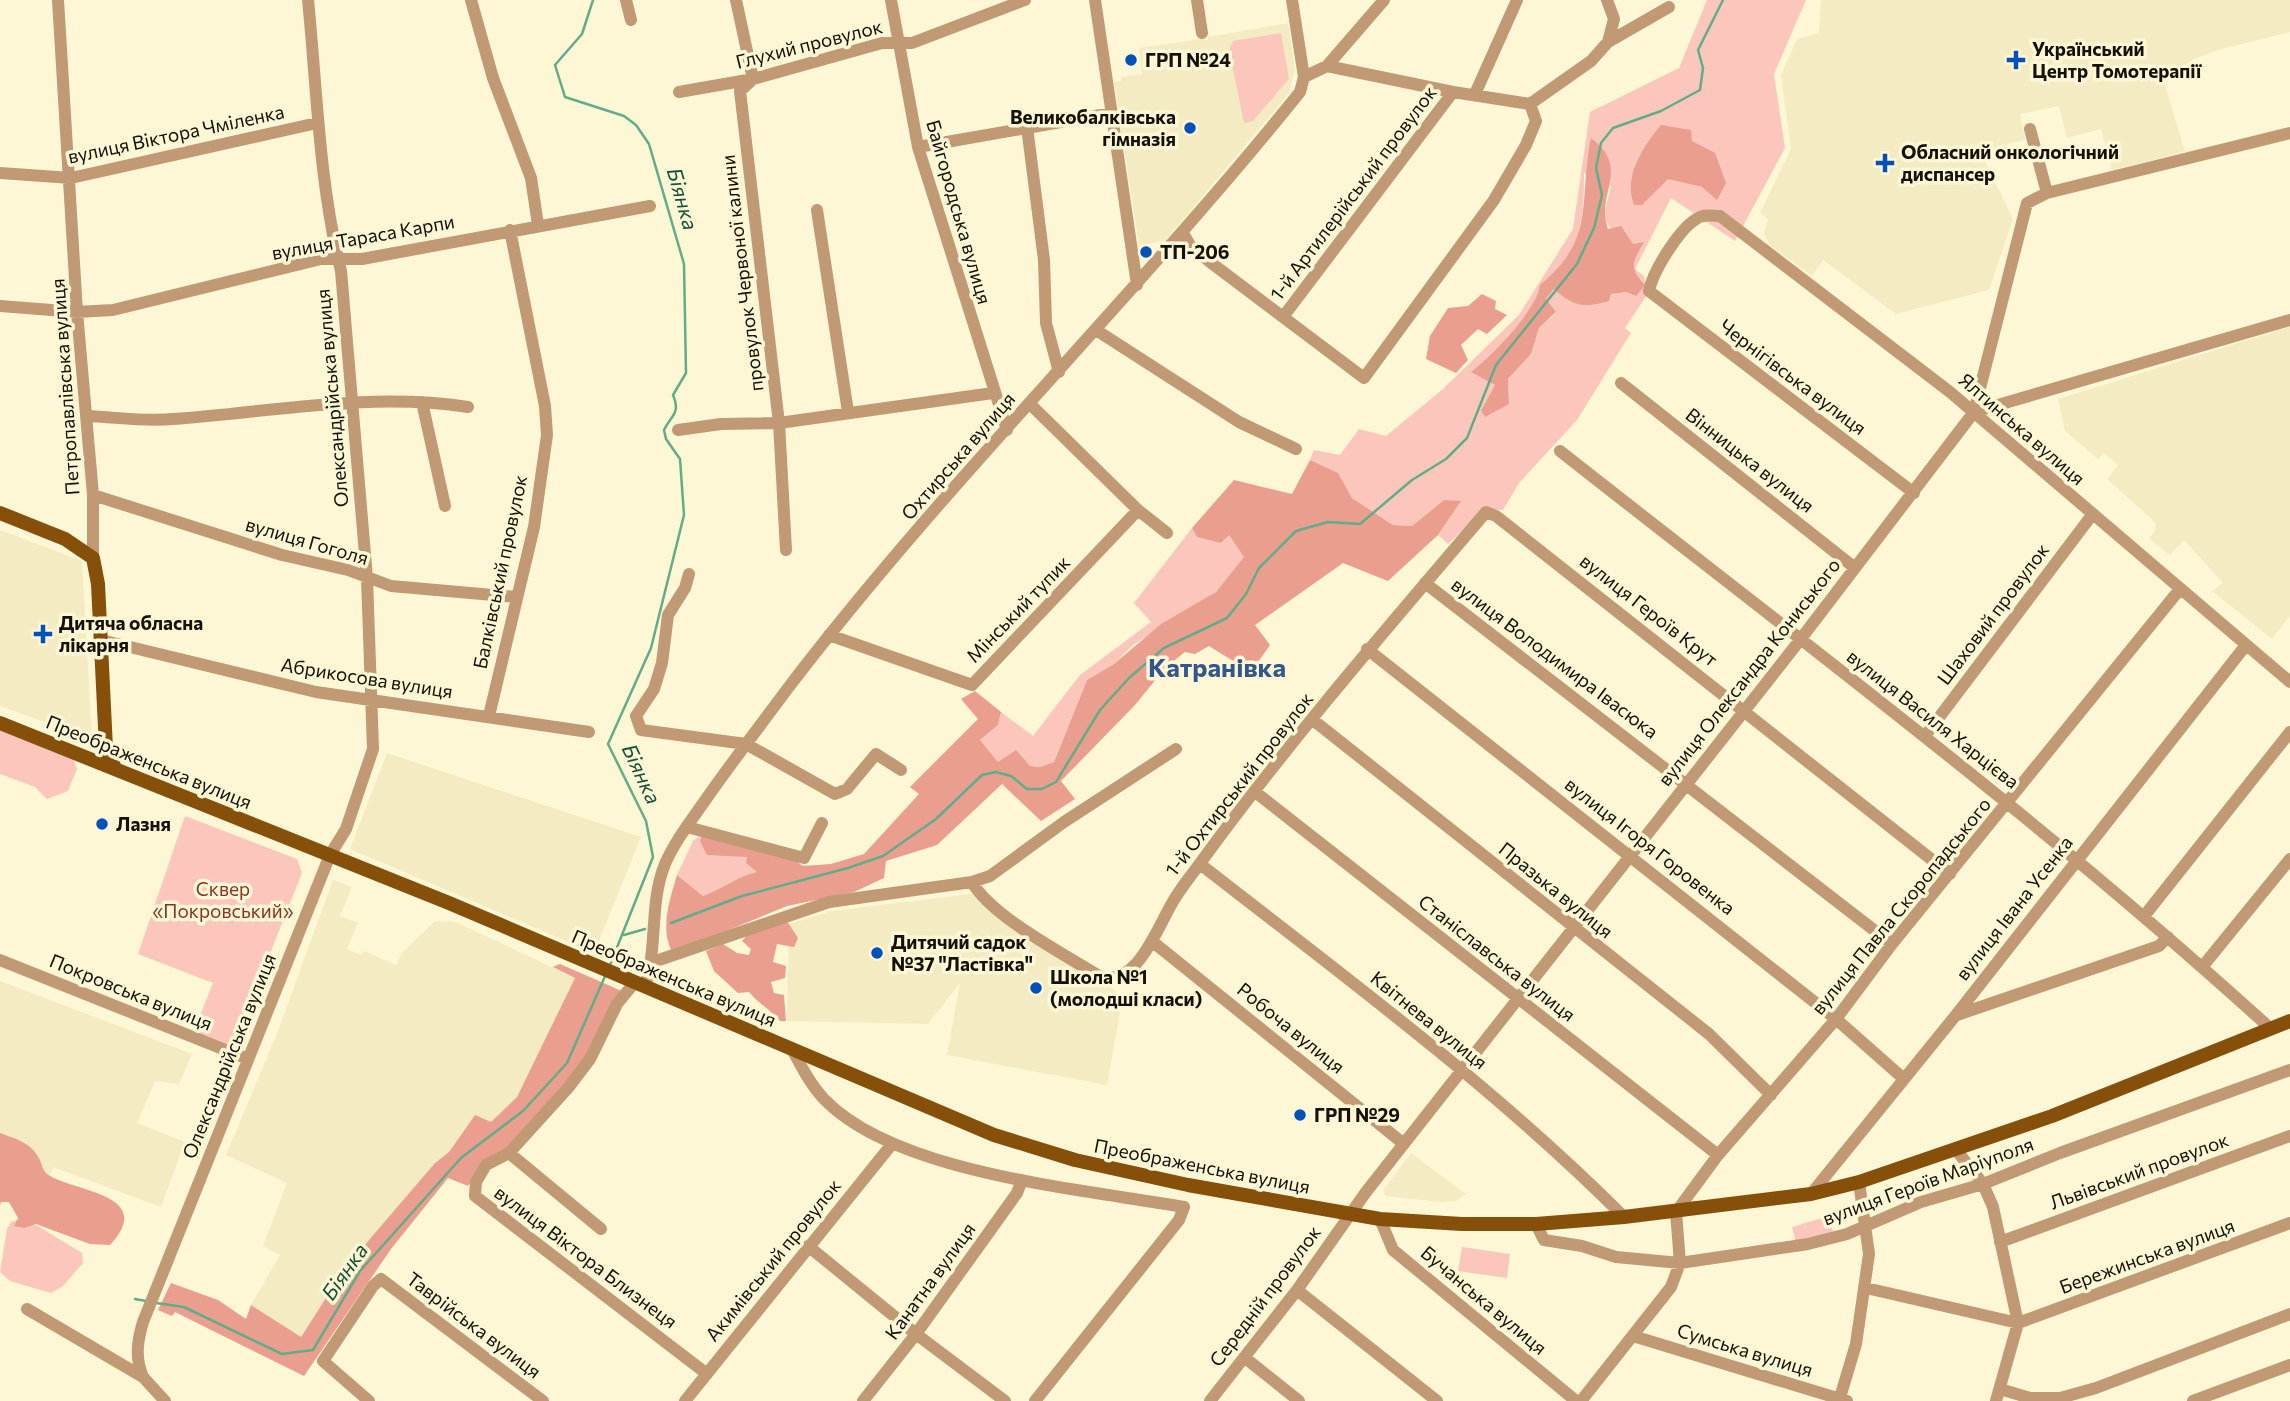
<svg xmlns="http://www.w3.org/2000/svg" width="2290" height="1401" font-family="Commissioner,sans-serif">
  <rect width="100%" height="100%" fill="#fef7d5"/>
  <path fill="#f4ebc2" d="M1821,0H2290V32L2221,49L2194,59L2188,65L2161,72L2185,152L2112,170L2101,129L2067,138L2059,106L2020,114L2025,140L2002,145L1983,157L2013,219L1989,290L1896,314L1823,260L1812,276L1770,245L1764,234L1768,219L1760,213L1791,149L1781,75L1797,39L1819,33Z
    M1288,23L1295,70L1289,93L1165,241L1139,245L1114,82L1121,81V77L1142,74L1139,48L1201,39L1208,40V37Z
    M2290,327V616L2272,639L2212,591L2223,583L2184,540L2170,555L2149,539L2155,531V522L2107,479L2118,465L2104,453L2098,459L2065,431L2058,399Z
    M0,530L82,561L92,739L0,706Z
    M387,753L641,837L594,953L350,849Z
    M333,880L352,887L340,916L358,923L347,949L361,955L364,951L396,965L402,953L435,921L456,922L575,978L517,1097L491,1123L474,1115L449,1152L435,1163L345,1268L300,1337L251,1305L280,1255L263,1246L287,1183L226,1155L278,1031Z
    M971,894L1023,932L1025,941L1040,942L1123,996L1107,1085L947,1055L960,983L928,1024L787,1021L789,924L832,911Z
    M0,981L192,1054L179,1084L155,1081L137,1123L185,1142L161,1207L53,1167L47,1185L0,1143Z
    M1411,1153L1466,1194L1456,1201L1441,1202L1385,1196L1384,1189Z"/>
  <path fill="#fbc7bd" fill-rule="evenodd" d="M1707,0H1806L1774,74L1785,148L1735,241L1671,198L1635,269L1644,276L1647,295L1625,328L1631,333L1577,420L1519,483L1503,510H1485L1448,544L1438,535L1460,502L1444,500L1412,526L1393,525L1352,498L1337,473L1310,460L1314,450L1340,455L1359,429L1386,436L1443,389L1519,315L1573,229L1590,112L1679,68ZM1692,141L1702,187L1668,178L1642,205ZM1584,173L1611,186C1602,222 1600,224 1633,244V273L1627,292L1610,294L1554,289L1546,299L1556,313L1539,328L1531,354L1508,379L1509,403L1481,409L1495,385L1472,371C1492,356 1537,310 1541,285C1581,251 1584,223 1584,173Z
    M1281,33L1289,79L1253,121L1244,123L1229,50L1233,41Z
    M1192,528L1197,537L1229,535L1245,557L1216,592L1133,645L1114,664L1087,680L1054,762L1040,767L998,762L980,740L998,725L1001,712L1033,736L1080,675L1151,622L1134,603Z
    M0,729L73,758L77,769L68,791L47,799L35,787L0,774Z
    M185,816L297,859L302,873L232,1049L193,1033L213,983L138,954Z
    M703,833L747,857L758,872C738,876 722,889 703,896L677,875L693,841Z
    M1829,1216L1833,1232L1796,1242L1792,1227Z
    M20,1219L38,1226L82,1253L83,1263L63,1286L51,1293L10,1281L0,1272L7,1229L11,1222Z
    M1462,1247L1510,1254L1507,1278L1458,1271Z"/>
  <path fill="#ea9e8f" d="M1661,125L1691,130L1692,141L1715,153L1726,183L1717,200L1702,187L1668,179L1642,205H1634C1623,176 1643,147 1661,125Z
    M1591,138C1632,169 1595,193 1608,229L1621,226L1633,244L1644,242C1633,261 1628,268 1645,285L1636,296L1627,292L1611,294L1609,301C1583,308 1574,307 1554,289L1546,299L1556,312L1539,328L1531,354L1508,379L1509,404L1485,417L1481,410L1495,385L1471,372C1492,356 1537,310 1540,285C1597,238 1578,202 1591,138Z
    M1482,294L1496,301L1495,309L1507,315L1487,334L1478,329L1461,345L1468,360L1456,373L1426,359L1430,336L1448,308L1468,306Z
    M1310,460L1338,473L1352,498L1393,525L1412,526L1444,500L1461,501L1438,535L1388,581L1343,563L1255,625L1270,645L1251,672L1209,646L1195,654L1185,652L1166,667L1135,705L1061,781L1075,799L1041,821L1002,784L937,845L886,861L884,878L854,892L787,906L673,953C659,930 670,899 677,875L703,896C722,889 738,876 757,872L746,863L747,857L707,855L700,841L703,833L793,859L803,866L831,864L864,854L919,794L910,787L978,719L961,699L975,691L1001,712L998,725L980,740L998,762L1016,750L1030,766L1040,767L1054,762L1087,680L1114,664L1161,624L1216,592L1244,557L1229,535L1221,543L1197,537L1192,528L1234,480L1292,494Z
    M787,921L798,938L794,947L777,944L773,962L786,966L785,978L771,982L774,993L784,995L786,1021H780C771,1010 759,1004 749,992L738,993L714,971L706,951L723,944L737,953L749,955L751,949L742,941L748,934Z
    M560,964L624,992C598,1037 573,1080 539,1119C516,1144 488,1157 468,1186L448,1178L391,1249L304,1376L175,1312L172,1316L158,1310L171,1283L218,1300L246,1319L251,1305L301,1337L345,1268L435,1163L449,1152L475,1115L491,1122L517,1097L575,978L553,967Z
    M0,1133C16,1139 30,1142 39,1158C41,1162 43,1170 46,1173C68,1192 159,1192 110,1245L90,1244L36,1224L24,1228L14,1226L18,1218L9,1202H1L0,1205Z"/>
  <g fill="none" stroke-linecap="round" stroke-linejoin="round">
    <path stroke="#61ad88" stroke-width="2.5" d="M593,0L582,34L555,65L565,97L624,116L636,125L649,144L684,264L686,373L673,395C681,414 671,415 664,430L666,439L680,459L684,515L651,648L608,744L646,821L653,857L610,965
      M671,923L742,896L848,868L883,856L936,819L982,775L996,772L1011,776L1027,789H1042L1056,782L1100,710L1129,678L1164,648L1227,618L1246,594L1259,568L1296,531L1328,522L1360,524L1412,480L1446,459L1467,438L1496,365L1577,264L1594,228L1602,195L1596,168L1601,143L1613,128L1661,111L1700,90L1703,68L1698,50L1723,0
      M624,935L645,929
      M135,1299L146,1301
      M156,1303L184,1307L282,1354L313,1350L360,1271L461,1158L523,1111L567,1063L606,974"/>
    <path stroke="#c19975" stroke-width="12" d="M58,0L77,312L93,495V558
      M471,0L493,78L531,178L538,225
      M626,0L631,20
      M736,0L753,79L740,91L779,423L786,550
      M891,0L918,147L1007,430
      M1095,0L1137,285
      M1197,0L1202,33
      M1607,0L1614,19L1608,42
      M1327,66L1453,92L1530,104
      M1304,77L1327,66L1384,0
      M679,92L753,79L882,43H912L1025,0
      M1475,94L1517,0
      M1027,127L1044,260L1046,323L1059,372
      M2030,129L2047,193
      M918,147L1112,113
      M0,173L71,178L317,123
      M817,210L848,412
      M1183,233L1190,245L1210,262L1364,378L1494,200L1526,145L1536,121L1530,104L1591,61L1608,42L1669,7
      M0,306L77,312L113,310L321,259H362L650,206
      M1283,317L1453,92
      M1096,330L1239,422L1296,449
      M1621,383L1855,568
      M422,402L445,506
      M1029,403L1138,510L1167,533
      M1974,412L2027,203L2047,193L2290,133
      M87,416C115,417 145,422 173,419C272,412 369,392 468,407
      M678,430L721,424L779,423L993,393
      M1560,451C1800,640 2045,823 2271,1029
      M1914,493L1649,291C1653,271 1683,221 1703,216C1708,215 1715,216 1720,216L1950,392L2290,682
      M93,495L282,555L348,570L391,586L516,597
      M689,574L685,588L668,615L662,663L654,689L636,716L641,730L746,744L835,794L847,789L876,754L901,770
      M1425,583L1892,944
      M829,635L972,685L1138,510
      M101,640L316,692L589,732
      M1367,649L1836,1019L1904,1079
      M489,716L534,527L547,435L545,406L510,230
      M1313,720L1709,1034L1771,1095
      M1925,736L2092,515
      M1254,791L1718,1155
      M687,827L804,858L822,823
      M1200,864C1345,977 1494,1087 1624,1217
      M972,882C992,917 1064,954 1099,976C1135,990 1157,929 1171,905C1179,890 1191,876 1201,862C1290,740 1388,627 1486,512L1496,516L1950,874
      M2145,915L2290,732
      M1153,942L1404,1144
      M0,960L248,1059
      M653,962L829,902L972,882L990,876L1064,822L1176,749
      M2203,966L2290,859
      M635,982L617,1004L590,1059L568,1088L509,1153L486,1165L476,1182L475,1196L707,1374
      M645,986C658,947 649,903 665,864C675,841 690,822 704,802C731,763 760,726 788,688C947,480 1136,296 1300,92L1304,77L1292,0
      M1957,1015L2159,946L2168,937
      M792,1049C801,1066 810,1084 824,1099C896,1174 1083,1189 1184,1207L1179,1220L1035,1401
      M1957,1151L1983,1184L1993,1207L2018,1323L1996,1401
      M509,1153L601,1229
      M1811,1194L1956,1015L2246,645
      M1380,1219L1393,1250L1576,1401
      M1536,1224L1544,1240L1582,1246L1616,1257L1680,1263L1808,1244L1847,1234L1921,1202L1983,1184L2060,1153L2290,1070
      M2000,1242L2290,1136
      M808,1246L916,1334L1005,1401
      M1866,1288L2018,1323L2290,1223
      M1297,1290L1437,1401
      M27,1309L143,1377L165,1401
      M1633,1336L1847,1401
      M1244,1357L1299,1401
      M143,1377C135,1358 137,1342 143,1322L330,855L346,829L373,749L367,578L341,271C319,183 317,90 308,0
      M2000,1389L2030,1398H2060L2096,1388L2290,1314
      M369,1401L323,1361L373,1286L381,1279L543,1401
      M685,1401L892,1144
      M863,1401L916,1334L1017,1193L1022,1180
      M1210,1401L1297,1290L1366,1192L1800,640L1974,412L2290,320
      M1581,1401L1671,1287L1680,1263L1676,1212L1718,1155L1836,1019L1892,944L2180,589
      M1839,1401L1856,1344L1869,1254L1859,1182
      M2193,1401L2290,1365"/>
    <path stroke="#864f0a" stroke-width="14" d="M0,513L65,539L93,558L98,584L106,748L115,768
      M0,723L449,903L994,1135L1075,1160L1188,1185L1380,1219L1462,1224H1536L1624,1217L1811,1194L1859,1182L2052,1116L2290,1021"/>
  </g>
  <g fill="#0151bb" stroke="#fef7d5" stroke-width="2.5">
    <circle cx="1131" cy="60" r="7"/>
    <path d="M2012.5 49.5h7v7h7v7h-7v7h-7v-7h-7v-7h7z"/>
    <circle cx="1190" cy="128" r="7"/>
    <path d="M1881.5 152.5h7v7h7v7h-7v7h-7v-7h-7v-7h7z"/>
    <circle cx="1146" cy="252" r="7"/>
    <path d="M39.5 623.5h7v7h7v7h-7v7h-7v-7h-7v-7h7z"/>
    <circle cx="102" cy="824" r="7"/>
    <circle cx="877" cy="953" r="7"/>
    <circle cx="1036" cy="988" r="7"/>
    <circle cx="1300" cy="1115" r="7"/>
  </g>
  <g text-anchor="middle" stroke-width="7" stroke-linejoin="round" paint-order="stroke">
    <g font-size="19" fill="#141106" stroke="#fef7d5">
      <text transform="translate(809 44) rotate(-14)" y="7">Глухий провулок</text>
      <text transform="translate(176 134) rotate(-12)" y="7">вулиця Віктора Чміленка</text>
      <text transform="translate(1353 193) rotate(-53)" y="7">1-й Артилерійський провулок</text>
      <text transform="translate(959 212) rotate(74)" y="7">Байгородська вулиця</text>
      <text transform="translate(363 237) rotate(-10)" y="7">вулиця Тараса Карпи</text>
      <text transform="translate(742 273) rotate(-97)" y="7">провулок Червоної калини</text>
      <text transform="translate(1793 377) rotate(37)" y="7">Чернігівська вулиця</text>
      <text transform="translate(65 387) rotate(-94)" y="7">Петропавлівська вулиця</text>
      <text transform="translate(332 398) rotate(-95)" y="7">Олександрійська вулиця</text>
      <text transform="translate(2022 429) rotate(41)" y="7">Ялтинська вулиця</text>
      <text transform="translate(958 456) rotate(-49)" y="7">Охтирська вулиця</text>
      <text transform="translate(1750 460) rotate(38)" y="7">Вінницька вулиця</text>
      <text transform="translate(307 541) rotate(16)" y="7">вулиця Гоголя</text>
      <text transform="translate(500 572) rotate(-78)" y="7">Балківський провулок</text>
      <text transform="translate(1018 609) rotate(-46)" y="7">Мінський тупик</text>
      <text transform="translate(1649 610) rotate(38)" y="7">вулиця Героїв Крут</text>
      <text transform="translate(1993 614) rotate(-53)" y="7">Шаховий провулок</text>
      <text transform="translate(1555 658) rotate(37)" y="7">вулиця Володимира Івасюка</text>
      <text transform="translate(1749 672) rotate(-52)" y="7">вулиця Олександра Кониського</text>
      <text transform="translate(367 678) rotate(9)" y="7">Абрикосова вулиця</text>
      <text transform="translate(1933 719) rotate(38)" y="7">вулиця Василя Харцієва</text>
      <text transform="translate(149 762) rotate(22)" y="7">Преображенська вулиця</text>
      <text transform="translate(1239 784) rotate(-52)" y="7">1-й Охтирський провулок</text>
      <text transform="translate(1650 846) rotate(38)" y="7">вулиця Ігоря Горовенка</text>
      <text transform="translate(1556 890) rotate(39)" y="7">Празька вулиця</text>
      <text transform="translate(1901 906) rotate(-51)" y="7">вулиця Павла Скоропадського</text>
      <text transform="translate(2014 908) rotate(-52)" y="7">вулиця Івана Усенка</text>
      <text transform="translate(1497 958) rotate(38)" y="7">Станіславська вулиця</text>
      <text transform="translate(674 978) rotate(23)" y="7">Преображенська вулиця</text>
      <text transform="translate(131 992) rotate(22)" y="7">Покровська вулиця</text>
      <text transform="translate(1429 1020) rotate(39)" y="7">Квітнева вулиця</text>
      <text transform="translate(1291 1028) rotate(39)" y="7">Робоча вулиця</text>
      <text transform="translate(229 1056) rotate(-68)" y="7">Олександрійська вулиця</text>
      <text transform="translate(1202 1166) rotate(11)" y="7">Преображенська вулиця</text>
      <text transform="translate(2139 1171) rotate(-20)" y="7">Львівський провулок</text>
      <text transform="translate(1928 1181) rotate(-20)" y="7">вулиця Героїв Маріуполя</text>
      <text transform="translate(2147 1256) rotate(-20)" y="7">Бережинська вулиця</text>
      <text transform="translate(586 1257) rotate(37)" y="7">вулиця Віктора Близнеця</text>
      <text transform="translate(773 1260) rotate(-51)" y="7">Акимівський провулок</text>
      <text transform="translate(930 1281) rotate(-54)" y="7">Канатна вулиця</text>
      <text transform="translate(1265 1296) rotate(-53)" y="7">Середній провулок</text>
      <text transform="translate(1484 1300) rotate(40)" y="7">Бучанська вулиця</text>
      <text transform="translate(474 1325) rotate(37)" y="7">Таврійська вулиця</text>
      <text transform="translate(1745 1350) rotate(17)" y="7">Сумська вулиця</text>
    </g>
    <g font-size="19" font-weight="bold" fill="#141106" stroke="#fef7d5" text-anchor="start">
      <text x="2032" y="56">Український<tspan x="2032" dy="22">Центр Томотерапії</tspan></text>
      <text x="1145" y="67">ГРП №24</text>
      <text x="1176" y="124" text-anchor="end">Великобалківська<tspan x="1176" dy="22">гімназія</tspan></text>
      <text x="1901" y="159">Обласний онкологічний<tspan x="1901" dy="22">диспансер</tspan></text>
      <text x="1160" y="259">ТП-206</text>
      <text x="59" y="630">Дитяча обласна<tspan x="59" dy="22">лікарня</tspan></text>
      <text x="116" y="831">Лазня</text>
      <text x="891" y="949">Дитячий садок<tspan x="891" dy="22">№37 "Ластівка"</tspan></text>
      <text x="1050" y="984">Школа №1<tspan x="1050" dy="22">(молодші класи)</tspan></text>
      <text x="1314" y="1122">ГРП №29</text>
    </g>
    <g font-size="19" fill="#8b3325" stroke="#fef7d5">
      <text x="223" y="896">Сквер<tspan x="223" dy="22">«Покровський»</tspan></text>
    </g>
    <g font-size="21" font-style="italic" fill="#165239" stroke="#fef7d5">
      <text transform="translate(682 199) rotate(74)" y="7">Біянка</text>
      <text transform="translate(641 774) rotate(65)" y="7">Біянка</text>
      <text transform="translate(345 1272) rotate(-55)" y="7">Біянка</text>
    </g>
    <g font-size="26" font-weight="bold" fill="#32568d" stroke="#fef7d5">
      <text x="1217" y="677">Катранівка</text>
    </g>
  </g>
</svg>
